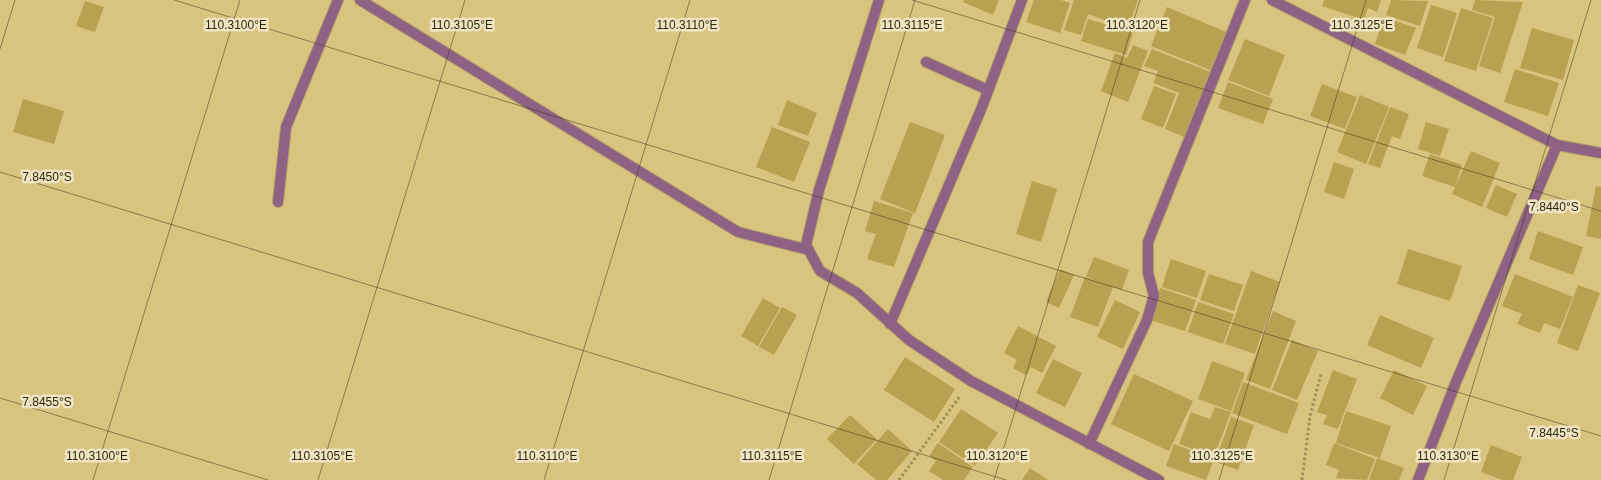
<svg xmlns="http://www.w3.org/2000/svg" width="1601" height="480" font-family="Arial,sans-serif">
  <rect width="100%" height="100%" fill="#d8c47f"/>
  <path fill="#b8a150" d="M964,0H999L993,15L963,2Z
    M1034,0H1061L1070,3L1060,33L1026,22Z
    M1074,0H1138L1128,28L1088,14L1081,35L1064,30Z
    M1324,0H1381L1377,12L1368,8L1364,20L1322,6Z
    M1391,0L1428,1L1420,26L1386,15Z
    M1475,0L1523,2L1500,73L1479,66L1495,17L1472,10Z
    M85,1L104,7L95,32L76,26Z
    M1431,5L1457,13L1443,57L1417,48Z
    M1167,7L1231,34L1215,72L1151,46Z
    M1461,8L1493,18L1476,71L1444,61Z
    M1384,17L1416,28L1405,55L1375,44Z
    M1088,19L1133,33L1126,55L1081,41Z
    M1532,28L1574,40L1563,80L1520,68Z
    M1245,39L1285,55L1269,96L1228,80Z
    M1133,45L1148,51L1128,102L1101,91L1115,53L1127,58Z
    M1152,49L1213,73L1187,138L1165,129L1179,93L1153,83L1158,71L1144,66Z
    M1515,69L1559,83L1548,116L1504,102Z
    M1228,82L1273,99L1263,124L1218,108Z
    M1322,84L1357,97L1345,129L1310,116Z
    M1154,86L1176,94L1163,128L1141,119Z
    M1360,95L1389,107L1366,164L1337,152Z
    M23,99L64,111L54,144L13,132Z
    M787,100L817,113L808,136L778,125Z
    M1390,107L1409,114L1400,139L1392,136L1380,168L1368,164Z
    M910,122L945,135L915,213L880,199Z
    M1426,122L1449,129L1440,156L1418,149Z
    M772,127L810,142L794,182L756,167Z
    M1471,151L1500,163L1482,207L1452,194Z
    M1430,154L1462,165L1455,187L1422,176Z
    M1334,162L1354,169L1344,199L1324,192Z
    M1032,181L1057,189L1041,242L1016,234Z
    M1496,185L1517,194L1507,217L1486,208Z
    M1596,186L1601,187V239L1586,236Z
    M874,201L913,213L894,267L867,259L876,234L865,231Z
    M1538,231L1583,247L1573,275L1529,259Z
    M1408,249L1462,266L1450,301L1397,284Z
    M1094,257L1129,270L1122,290L1113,287L1098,327L1070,317L1085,277L1106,285L1086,277Z
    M1171,259L1206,271L1197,298L1162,287Z
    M1060,269L1074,275L1059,308L1046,302Z
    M1251,271L1280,282L1255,354L1225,344Z
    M1209,274L1243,285L1234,311L1200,300Z
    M1515,274L1573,297L1560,329L1544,323L1540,333L1517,324L1522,314L1502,306Z
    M1578,285L1600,293L1578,351L1557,343Z
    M1160,288L1196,300L1185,331L1150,320Z
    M763,298L780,308L758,346L741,336Z
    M1115,300L1140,312L1123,349L1097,337Z
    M1198,302L1234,314L1223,344L1188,332Z
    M782,307L797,315L774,355L759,347Z
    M1273,311L1296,321L1270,389L1246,380Z
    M1380,315L1434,338L1421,368L1367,345Z
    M1018,326L1056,346L1042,373L1031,367L1026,375L1013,368L1017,360L1004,353Z
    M1292,340L1318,351L1297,400L1272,390Z
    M905,357L955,389L934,422L884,390Z
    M1053,359L1082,373L1065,407L1036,393Z
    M1212,361L1245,373L1231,411L1198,399Z
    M1333,370L1357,379L1338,429L1323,424L1327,415L1317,412Z
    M1394,370L1427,386L1413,415L1380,398Z
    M1134,374L1193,401L1169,451L1111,424Z
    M1243,382L1299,403L1287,434L1232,413Z
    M1215,407L1231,412L1214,457L1179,444L1191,412L1210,419Z
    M961,409L998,433L975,466L939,442Z
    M1346,411L1391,426L1380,458L1336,443Z
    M850,415L877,439L854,464L827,439Z
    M1231,417L1254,425L1238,470L1215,462Z
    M888,429L912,451L887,480H876L857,464Z
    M938,443L973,467L964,480H943L929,471L936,461L929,456Z
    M1334,443L1375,459L1367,480L1336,478L1339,470L1326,465Z
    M1174,444L1214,459L1206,480L1166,466Z
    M1491,445L1522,457L1513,480H1502L1481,472Z
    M1377,458L1404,468L1399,480H1369Z
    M1030,468L1048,480H1022Z"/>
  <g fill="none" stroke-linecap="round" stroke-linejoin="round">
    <defs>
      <path id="street" d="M360,0L738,232L809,250
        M879,0L819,190L806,245L820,271L857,293L909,340L971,381L1159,480
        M1272,0L1557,145L1601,153
        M926,62L988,90
        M278,202L286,127L338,0
        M890,324L982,107L1022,0
        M1089,444L1147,320L1154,296L1148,273V242L1245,0
        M1418,480L1456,382L1557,145"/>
    </defs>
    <use href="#street" stroke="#b3a165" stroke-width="12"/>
    <path stroke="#a09058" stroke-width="3" stroke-dasharray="2.5 2.5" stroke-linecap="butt" d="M899,480L960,396
      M1302,480L1310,416L1321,374"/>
    <use href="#street" stroke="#8d6285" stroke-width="10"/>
  </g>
  <path fill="none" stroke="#2f270a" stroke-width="1" stroke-opacity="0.45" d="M174,0L1601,436M912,0L1601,211M0,49L15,0M0,172L1006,480M0,398L268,480M93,480L240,0M318,480L465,0M544,480L690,0M769,480L915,0M994,480L1140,0M1219,480L1366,0M1444,480L1591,0"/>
  <g font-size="12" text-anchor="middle" fill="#2f270a" stroke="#efe5c4" stroke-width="5" stroke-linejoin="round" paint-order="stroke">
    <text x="236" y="29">110.3100°E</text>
    <text x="462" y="29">110.3105°E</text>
    <text x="687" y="29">110.3110°E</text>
    <text x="912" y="29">110.3115°E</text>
    <text x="1137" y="29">110.3120°E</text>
    <text x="1362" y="29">110.3125°E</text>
    <text x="47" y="181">7.8450°S</text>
    <text x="1554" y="211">7.8440°S</text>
    <text x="47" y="406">7.8455°S</text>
    <text x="1554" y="437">7.8445°S</text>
    <text x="97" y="460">110.3100°E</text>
    <text x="322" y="460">110.3105°E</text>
    <text x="547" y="460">110.3110°E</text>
    <text x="772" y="460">110.3115°E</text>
    <text x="997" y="460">110.3120°E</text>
    <text x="1222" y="460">110.3125°E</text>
    <text x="1448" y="460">110.3130°E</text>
  </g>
</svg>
